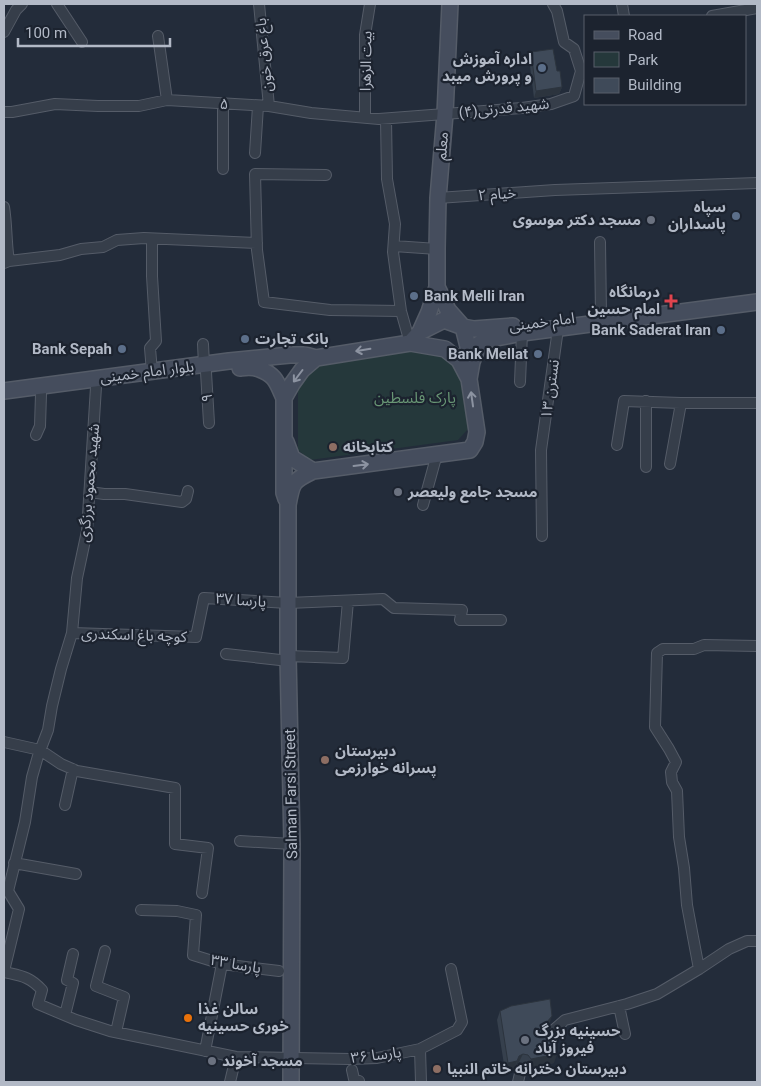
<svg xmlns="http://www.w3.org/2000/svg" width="761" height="1086" font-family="Roboto,'Noto Sans Arabic',sans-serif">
  <rect width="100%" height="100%" fill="#232c3a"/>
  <path fill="#25383b" d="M414,351L445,353L461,364L468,429L458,440L310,460L298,450V389L315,366Z"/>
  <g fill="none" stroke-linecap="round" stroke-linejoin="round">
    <defs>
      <path id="street" d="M57,4L82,42
        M259,4L269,106
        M553,4L557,11L564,42L574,49
        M622,4L624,16
        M712,16L757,8
        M4,32L16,10L22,4
        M158,36L167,100
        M4,112H12L55,104L98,106H139L167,100L269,106L311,113L379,119L522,108L551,104L574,96L581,71L574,49
        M365,118V35L370,4
        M386,119L387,179L395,224L393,252L401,311L410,343
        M255,153L258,106
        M223,169V103
        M326,175L255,174L257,250L264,302L330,310L401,311
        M438,198L555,190L757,183
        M4,207C7,225 6,243 9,261
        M152,239V276L156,341L150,348L152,372
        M600,242L601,315
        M394,246L437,249
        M4,263L9,261L60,255L81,249L103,247L117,240L144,238L257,243
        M203,344L204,365
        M206,372L209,423
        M520,382L522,333
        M36,435L40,426L41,394
        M617,445L624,401L681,403H757
        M670,464L681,403
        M646,467V401
        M90,492L104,494H125L182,502L186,499L188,491
        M423,505L437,454
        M542,536L541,450L558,329
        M72,633L196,637L204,598L288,603L383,599L394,608L462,610L460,620H501
        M226,654L289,661
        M288,656L343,658L348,601
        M4,742L40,750L61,764L77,771L175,788V844L208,848L202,893
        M65,805L73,769
        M240,841L292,844
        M14,863L76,874
        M141,910L177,911L196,915L193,955L222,964L279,971
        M105,951L96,986L124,997L116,1032
        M699,969L687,905L684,868L679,837L677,791L672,782L671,772L676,762L669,749L655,727L657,653L663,649H694L704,645L757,646
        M4,971L19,909L8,891L25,822L32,777L38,756L48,730L52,706L61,669L72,633L77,578L87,531L96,387
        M4,972C21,976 29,976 42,990L38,1004L76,1020L110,1031L236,1057L350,1059L377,1058L420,1049L457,1030L462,1022L451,969
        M619,1006L625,1034
        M65,1015L73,983L67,980L73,954
        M550,1033L565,1020L627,1004L657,994L699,969L729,949L747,941H757
        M420,1049L421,1082
        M205,1051L222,964
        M352,1070L354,1079L359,1081V1082
        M230,1082L236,1057
        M518,1082L521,1069"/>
      <path id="secondary" d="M437,287L448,310L463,327L472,362
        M420,332L444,320L463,327L474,329L513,326
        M410,343L420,332L429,312L437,287V249L438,198L445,114L450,4
        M240,368C247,367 252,366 259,369C276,375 277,383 284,398
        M4,391L229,361L290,355H305L316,358L410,343L445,349L459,360L469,379
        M286,442L292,458L313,471
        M286,499L284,493V398L292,384L302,370L316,358
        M291,1082L292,844L288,656V505C292,483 292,481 313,471L470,450L475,442L477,432L469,379L472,362L479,344L486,340L522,333L757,302"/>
    </defs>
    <use href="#street" stroke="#555c68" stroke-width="12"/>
    <use href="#secondary" stroke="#555c68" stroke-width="18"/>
    <use href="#street" stroke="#363e4a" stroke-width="10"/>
    <use href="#secondary" stroke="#454d5d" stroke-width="15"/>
  </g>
  <path fill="#36404d" d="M531,52L557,71L562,87L559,94L534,98L529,58Z
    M500,1011L549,1025L547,1027L554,1063L528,1068L525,1064L519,1062L516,1065L514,1070L505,1071L497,1020Z"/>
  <path fill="#2c343e" d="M562,87L559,94L534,98L536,91Z
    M552,1016L549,1025L544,1030L547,1022Z
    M523,1054L519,1062L516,1065L519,1056Z
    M557,1054L554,1063L528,1068L531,1059Z
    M517,1061L514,1070L505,1071L508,1063Z"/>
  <path fill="#3f4a59" stroke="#2c343e" d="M553,49L557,71H560L562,87L536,91L531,52Z
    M550,999L552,1016L547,1022L546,1025L548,1029L554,1031L557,1054L531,1059L528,1055L523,1054L519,1056L517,1061L508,1063L500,1011L511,1006Z"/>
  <defs><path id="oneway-shaft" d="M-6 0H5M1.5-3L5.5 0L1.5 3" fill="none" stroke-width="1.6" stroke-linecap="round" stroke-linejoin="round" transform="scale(1.25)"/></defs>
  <g stroke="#8c93a1">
    <use href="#oneway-shaft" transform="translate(363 350) rotate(171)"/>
    <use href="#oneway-shaft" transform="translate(298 376) rotate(127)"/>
    <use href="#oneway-shaft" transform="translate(472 399) rotate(-98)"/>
    <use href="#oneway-shaft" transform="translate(361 465) rotate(-7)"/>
  </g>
  <g fill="#5c6f8a" stroke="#1c232f" stroke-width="2">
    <circle cx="542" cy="68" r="5"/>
    <circle cx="736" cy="216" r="5"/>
    <circle cx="414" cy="296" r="5"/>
    <circle cx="721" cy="330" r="5"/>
    <circle cx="245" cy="339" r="5"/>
    <circle cx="122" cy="349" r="5"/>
    <circle cx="538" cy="354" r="5"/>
  </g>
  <g fill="#6b7280" stroke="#1c232f" stroke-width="2">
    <circle cx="651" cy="220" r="5"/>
    <circle cx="398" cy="492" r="5"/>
    <circle cx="525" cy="1040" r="5"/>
    <circle cx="212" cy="1061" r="5"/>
  </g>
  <path fill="#e0444e" stroke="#1c232f" stroke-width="2" d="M668.5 293.5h5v5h5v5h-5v5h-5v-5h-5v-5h5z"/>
  <g fill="#8d6e63" stroke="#1c232f" stroke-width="2">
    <circle cx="333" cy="447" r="5"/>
    <circle cx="325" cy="760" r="5"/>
    <circle cx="437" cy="1069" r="5"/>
  </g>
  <circle fill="#e8710a" stroke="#1c232f" stroke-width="2" cx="188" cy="1018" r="5"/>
  <g text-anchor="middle" stroke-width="4.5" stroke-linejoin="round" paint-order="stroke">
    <g font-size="15" fill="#b2b9c6" stroke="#1c232f">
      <text transform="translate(264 55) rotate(-95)" y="5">باغ عرق خون</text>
      <text transform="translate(366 61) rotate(-89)" y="5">بیت الزهرا</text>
      <text transform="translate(224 104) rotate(3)" y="5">۵</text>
      <text transform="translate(504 108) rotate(-6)" y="5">شهید قدرتی(۴)</text>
      <text transform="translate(442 146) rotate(-86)" y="5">معلم</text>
      <text transform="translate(497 194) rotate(-4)" y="5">خیام ۲</text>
      <text transform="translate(542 322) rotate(-7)" y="5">امام خمینی</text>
      <text transform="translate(147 372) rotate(-7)" y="5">بلوار امام خمینی</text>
      <text transform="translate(550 389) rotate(-82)" y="5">نسترن ۱۳</text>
      <text transform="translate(207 398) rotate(-93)" y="5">۹</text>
      <text transform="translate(89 483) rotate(-85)" y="5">شهید محمود برزگری</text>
      <text transform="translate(241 600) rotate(4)" y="5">پارسا ۳۷</text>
      <text transform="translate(134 635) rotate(2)" y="5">کوچه باغ اسکندری</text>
      <text transform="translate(291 794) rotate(-91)" y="5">Salman Farsi Street</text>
      <text transform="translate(236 964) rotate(10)" y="5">پارسا ۳۳</text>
      <text transform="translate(376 1055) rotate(-7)" y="5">پارسا ۳۶</text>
    </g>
    <g font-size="15" font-weight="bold" fill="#b2b9c6" stroke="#1c232f" text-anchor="start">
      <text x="532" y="64" text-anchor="end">اداره آموزش<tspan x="532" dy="17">و پرورش میبد</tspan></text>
      <text x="726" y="212" text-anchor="end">سپاه<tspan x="726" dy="17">پاسداران</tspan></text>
      <text x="641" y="225" text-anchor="end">مسجد دکتر موسوی</text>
      <text x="660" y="297" text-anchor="end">درمانگاه<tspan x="660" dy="17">امام حسین</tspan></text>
      <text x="424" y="301">Bank Melli Iran</text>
      <text x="711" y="335" text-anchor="end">Bank Saderat Iran</text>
      <text x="255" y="344">بانک تجارت</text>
      <text x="112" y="354" text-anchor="end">Bank Sepah</text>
      <text x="528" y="359" text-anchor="end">Bank Mellat</text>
      <text x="343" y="452">کتابخانه</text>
      <text x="408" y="497">مسجد جامع ولیعصر</text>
      <text x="335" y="756">دبیرستان<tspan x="335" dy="17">پسرانه خوارزمی</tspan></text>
      <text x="198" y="1014">سالن غذا<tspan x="198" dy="17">خوری حسینیه</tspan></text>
      <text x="535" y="1036">حسینیه بزرگ<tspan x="535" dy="17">فیروز آباد</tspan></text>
      <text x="222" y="1066">مسجد آخوند</text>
      <text x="447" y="1074">دبیرستان دخترانه خاتم النبیا</text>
    </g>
    <g font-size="15" fill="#699775" stroke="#1c232f">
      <text x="415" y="403">پارک فلسطین</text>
    </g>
  </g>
  <rect width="761" height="1086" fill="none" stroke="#b2b9c6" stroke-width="10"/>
  <rect x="584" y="15" width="162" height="90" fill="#1c232f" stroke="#585f6b"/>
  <rect x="594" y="31" width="25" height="8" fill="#454d5d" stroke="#585f6b"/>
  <text x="628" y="40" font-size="15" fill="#b2b9c6">Road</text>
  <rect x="594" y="52" width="25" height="15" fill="#25383b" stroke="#585f6b"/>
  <text x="628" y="65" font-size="15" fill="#b2b9c6">Park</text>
  <rect x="594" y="78" width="25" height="15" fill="#3f4a59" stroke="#585f6b"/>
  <text x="628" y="90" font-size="15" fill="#b2b9c6">Building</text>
  <path d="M18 38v8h152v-8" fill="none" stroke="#b2b9c6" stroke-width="2.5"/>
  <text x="25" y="38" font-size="15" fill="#b2b9c6" stroke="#1c232f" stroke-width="4" paint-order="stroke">100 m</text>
</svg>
